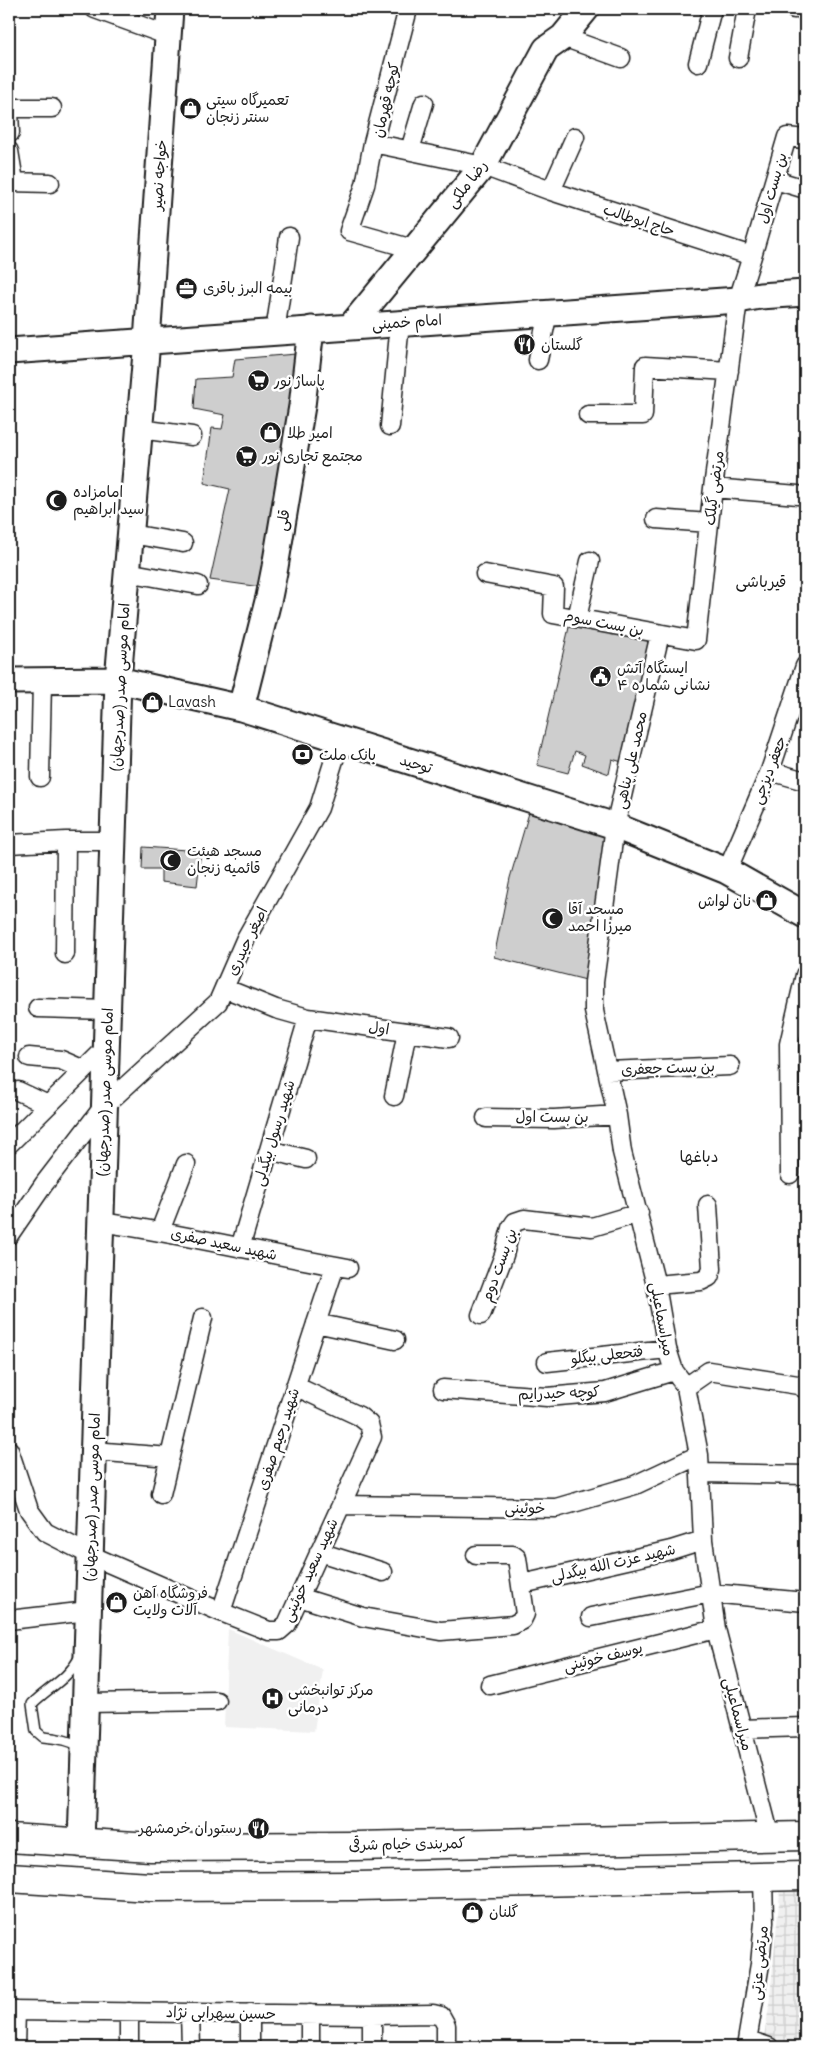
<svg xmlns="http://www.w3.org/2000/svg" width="814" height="2056" font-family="Delius,'Playpen Sans Arabic',sans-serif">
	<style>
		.built { fill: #f0f0f0 }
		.industrial { fill: url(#industrial-grid) }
		.building { fill: #cecece; stroke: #1c1c1c }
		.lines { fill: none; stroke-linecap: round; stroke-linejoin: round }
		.lane-casing { stroke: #1c1c1c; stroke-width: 12 }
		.street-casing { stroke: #1c1c1c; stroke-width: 21 }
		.secondary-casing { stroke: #1c1c1c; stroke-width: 29 }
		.highway-casing { stroke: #1c1c1c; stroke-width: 31 }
		.lane { stroke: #fff; stroke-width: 9 }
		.street { stroke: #fff; stroke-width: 18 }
		.secondary { stroke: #fff; stroke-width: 25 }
		.highway { stroke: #fff; stroke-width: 28 }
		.labels { text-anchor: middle; stroke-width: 5; stroke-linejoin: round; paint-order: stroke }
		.poi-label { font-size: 15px; fill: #1c1c1c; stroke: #fff; text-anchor: start }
		.street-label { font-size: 15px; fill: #1c1c1c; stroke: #fff }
		.neighbourhood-label { font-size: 16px; fill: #1c1c1c; stroke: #fff }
	</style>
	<defs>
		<pattern id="industrial-grid" width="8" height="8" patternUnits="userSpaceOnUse" patternTransform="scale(1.25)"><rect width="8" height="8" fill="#f0f0f0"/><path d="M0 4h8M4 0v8" fill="none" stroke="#cdcdcd"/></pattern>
	</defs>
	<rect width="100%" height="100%" fill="#fff"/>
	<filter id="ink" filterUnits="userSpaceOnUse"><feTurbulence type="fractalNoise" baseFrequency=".02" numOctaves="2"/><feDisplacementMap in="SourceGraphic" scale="10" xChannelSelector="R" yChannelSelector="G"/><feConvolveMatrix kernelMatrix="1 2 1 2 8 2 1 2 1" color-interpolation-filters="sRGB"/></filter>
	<g filter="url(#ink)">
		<path class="built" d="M228,1629l95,41 -9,61 -90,-4z"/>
		<path class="industrial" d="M805,1890v157l-41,-11 5,-29 11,-115z"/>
		<path class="building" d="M296,354l-28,234 -58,-8 20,-91 -26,-6 8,-55 10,1 3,-14 -31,-6 2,-30 36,-2 3,-18z
			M570,623l77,17 4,12 -29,110 -10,-3 -3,15 -27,-10 3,-9 -10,-4 -7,22 -31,-8z
			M533,799l82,27 -21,156 -100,-25 16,-79z
			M143,847l58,4 -4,35 -36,-4v-13h-19z"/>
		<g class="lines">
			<defs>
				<path id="lane" d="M79,1658c-11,21 -31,30 -47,46l4,27 7,6c15,1 26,3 39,10"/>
				<path id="street" d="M95,9l74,27
					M408,9l-35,134 110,23 68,25 201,65 -14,44 -25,188 -17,152 -143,-26 1,-27 -69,-13
					M794,9h1
					M563,37l58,21
					M738,58l9,-49
					M698,63l14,-54
					M9,108h43
					M9,111l1,22
					M373,143l-8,42 -16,46 64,18
					M410,150l14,-47
					M9,151l5,30
					M775,180l30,9
					M9,182l41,1
					M551,191l24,-54
					M752,256l35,-119 18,2
					M275,332l14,-95
					M538,360l10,-48
					M588,415h55l2,-49 84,5
					M390,426l10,-103
					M140,429l52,7
					M713,488l85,7
					M656,519l53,4
					M131,534l52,9
					M127,572l71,13
					M577,618l13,-57
					M660,634l-45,192 -21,156v29l23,104 5,37 34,133 11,64 7,22 12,16 13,68 4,85 13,89 54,208
					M770,771l35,10
					M40,777l2,-96
					M9,844l57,-3h47
					M727,871l43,-100 35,-105
					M65,954l1,-113
					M224,988l52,21 32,9 141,20
					M38,1008l70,2
					M29,1057l32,3 23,10
					M607,1071l123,-5
					M18,1091l30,14
					M394,1096l13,-64
					M486,1118l68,1 63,-4
					M9,1144l97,-96
					M269,1150l37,9
					M790,1174l-1,-130 16,-69
					M101,1222c83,12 164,32 247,46
					M160,1231l26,-67
					M9,1235l35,-51 60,-78 114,-104 27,-62 74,-132 21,-67
					M240,1248l68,-230
					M656,1285l45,-4 8,-4 3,-8 -4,-64
					M481,1315l23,-60 7,-27 4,-6 9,-3 68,8 47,-14
					M316,1323l79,17
					M547,1362l120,-13
					M686,1387l23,-16 89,14 7,4
					M443,1389l104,8 58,-5 69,-21
					M9,1450l20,60 16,22 45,23 131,57 48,19h10l8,-7 85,-187 -3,-13 -10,-8 -64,-30
					M93,1451l77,6
					M700,1473l105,2
					M161,1494l42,-176
					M341,1505l215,3 79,-23 64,-30
					M319,1552l64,20
					M522,1584l149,-34 32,-10
					M299,1597l64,20 78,14 72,-6 9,-5 3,-6 -8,-56 -4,-3h-37
					M221,1612l114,-346
					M591,1617l120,-24 94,9
					M9,1620l79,-9
					M490,1685l226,-56
					M85,1703l132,-2
					M742,1729l63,-2
					M9,2011l363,4 61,-1 8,2 5,9v22
					M129,2012v35
					M190,2013l1,34
					M250,2013v34
					M310,2014v33
					M372,2015v32
					M748,2040l21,7
					M15,2047l1,-36
					M746,2047l14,-83 4,-42 -1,-45"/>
				<path id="secondary" d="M351,326l132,-160 63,-117 17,-12 23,-28
					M9,351l729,-51 22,-4 45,-3
					M9,681l109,-1 123,28 374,118 112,45 78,44
					M241,708l28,-111 6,-30 27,-161 9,-77
					M81,1844l37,-1164 29,-339 23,-332"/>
				<path id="highway" d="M9,1838l142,9 205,-1 449,-10
					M9,1878l141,9 207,-1 448,-10"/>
			</defs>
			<use href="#lane" class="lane-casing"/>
			<use href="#street" class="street-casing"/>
			<use href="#secondary" class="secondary-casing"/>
			<use href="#highway" class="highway-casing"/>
			<use href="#lane" class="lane"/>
			<use href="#street" class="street"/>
			<use href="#secondary" class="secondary"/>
			<use href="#highway" class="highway"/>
		</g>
	</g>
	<defs>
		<symbol id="shop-disc" viewBox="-11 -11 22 22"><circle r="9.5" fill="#1c1c1c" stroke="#fff"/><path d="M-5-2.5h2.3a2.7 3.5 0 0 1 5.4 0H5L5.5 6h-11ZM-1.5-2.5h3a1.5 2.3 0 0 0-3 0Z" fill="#fff"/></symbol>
		<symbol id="office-disc" viewBox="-11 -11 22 22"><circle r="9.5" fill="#1c1c1c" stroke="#fff"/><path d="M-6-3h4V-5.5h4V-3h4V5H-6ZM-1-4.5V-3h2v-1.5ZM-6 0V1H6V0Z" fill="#fff"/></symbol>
		<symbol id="restaurant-disc" viewBox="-11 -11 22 22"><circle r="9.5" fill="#1c1c1c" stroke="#fff"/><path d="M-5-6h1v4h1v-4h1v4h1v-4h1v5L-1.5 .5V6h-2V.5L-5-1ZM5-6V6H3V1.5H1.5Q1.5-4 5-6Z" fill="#fff"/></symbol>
		<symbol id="supermarket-disc" viewBox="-11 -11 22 22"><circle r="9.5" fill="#1c1c1c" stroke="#fff"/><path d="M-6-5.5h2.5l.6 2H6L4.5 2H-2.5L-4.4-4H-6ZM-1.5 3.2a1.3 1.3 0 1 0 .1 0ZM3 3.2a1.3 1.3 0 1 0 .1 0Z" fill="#fff"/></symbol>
		<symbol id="mosque-disc" viewBox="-11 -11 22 22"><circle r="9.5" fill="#1c1c1c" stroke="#fff"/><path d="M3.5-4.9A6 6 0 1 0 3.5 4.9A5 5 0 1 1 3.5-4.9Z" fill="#fff"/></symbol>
		<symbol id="civic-disc" viewBox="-11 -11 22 22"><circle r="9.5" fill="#1c1c1c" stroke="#fff"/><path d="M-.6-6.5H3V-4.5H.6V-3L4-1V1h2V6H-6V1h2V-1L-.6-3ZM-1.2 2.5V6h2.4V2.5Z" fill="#fff"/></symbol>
		<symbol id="bank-disc" viewBox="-11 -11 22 22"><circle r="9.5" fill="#1c1c1c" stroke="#fff"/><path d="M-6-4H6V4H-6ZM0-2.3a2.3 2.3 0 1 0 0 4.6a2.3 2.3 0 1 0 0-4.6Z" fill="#fff"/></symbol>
		<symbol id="hospital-disc" viewBox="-11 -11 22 22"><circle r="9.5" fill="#1c1c1c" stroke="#fff"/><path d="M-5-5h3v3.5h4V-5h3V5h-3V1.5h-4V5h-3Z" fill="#fff"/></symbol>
	</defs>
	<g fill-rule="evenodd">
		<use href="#shop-disc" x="178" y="96" width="25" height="25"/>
		<use href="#office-disc" x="174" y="276" width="25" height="25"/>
		<use href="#restaurant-disc" x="512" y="332" width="25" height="25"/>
		<use href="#supermarket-disc" x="246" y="368" width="25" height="25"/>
		<use href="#shop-disc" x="258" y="420" width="25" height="25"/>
		<use href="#supermarket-disc" x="234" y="444" width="25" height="25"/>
		<use href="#mosque-disc" x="44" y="488" width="25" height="25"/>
		<use href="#civic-disc" x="588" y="664" width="25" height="25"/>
		<use href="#shop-disc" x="140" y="690" width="25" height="25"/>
		<use href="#bank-disc" x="290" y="742" width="25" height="25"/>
		<use href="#mosque-disc" x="158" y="848" width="25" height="25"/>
		<use href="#shop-disc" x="754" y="888" width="25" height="25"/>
		<use href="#mosque-disc" x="540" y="906" width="25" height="25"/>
		<use href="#shop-disc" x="104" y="1590" width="25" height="25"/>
		<use href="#hospital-disc" x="260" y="1686" width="25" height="25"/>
		<use href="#restaurant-disc" x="246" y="1816" width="25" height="25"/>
		<use href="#shop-disc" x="460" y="1900" width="25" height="25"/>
	</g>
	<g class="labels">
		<g class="poi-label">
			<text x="206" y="105">تعمیرگاه سیتی<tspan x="206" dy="17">سنتر زنجان</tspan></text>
			<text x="203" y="293">بیمه البرز باقری</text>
			<text x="541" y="350">گلستان</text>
			<text x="274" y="386">پاساژ نور</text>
			<text x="287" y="438">امیر طلا</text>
			<text x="262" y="461">مجتمع تجارى نور</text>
			<text x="73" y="497">امامزاده<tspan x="73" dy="17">سید ابراهیم</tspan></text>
			<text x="617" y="673">ایستگاه آتش<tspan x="617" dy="17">نشانی شماره ۴</tspan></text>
			<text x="168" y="707">Lavash</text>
			<text x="319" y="760">بانک ملت</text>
			<text x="187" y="856">مسجد هیئت<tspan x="187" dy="17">قائمیه زنجان</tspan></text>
			<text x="751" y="906" text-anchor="end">نان لواش</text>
			<text x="568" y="914">مسجد آقا<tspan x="568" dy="17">میرزا احمد</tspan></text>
			<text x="133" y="1598">فروشگاه آهن<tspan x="133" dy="17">آلات ولایت</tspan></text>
			<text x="288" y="1695">مرکز توانبخشی<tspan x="288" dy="17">درمانی</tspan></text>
			<text x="242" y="1833" text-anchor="end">رستوران خرمشهر</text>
			<text x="489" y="1917">گلنان</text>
		</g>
		<g class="street-label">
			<text transform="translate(386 100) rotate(-77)" y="5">کوچه قهرمان</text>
			<text transform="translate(159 175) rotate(-86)" y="5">خواجه نصیر</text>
			<text transform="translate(467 184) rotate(-52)" y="5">رضا ملکی</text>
			<text transform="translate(772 188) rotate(-74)" y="5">بن بست اول</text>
			<text transform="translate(639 220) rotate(18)" y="5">حاج ابوطالب</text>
			<text transform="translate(407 322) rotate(-4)" y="5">امام خمینی</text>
			<text transform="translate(714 488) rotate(-83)" y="5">مرتضی گیلک</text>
			<text transform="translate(283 520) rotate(-80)" y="5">قلی</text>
			<text transform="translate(604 623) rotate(11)" y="5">بن بست سوم</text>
			<text transform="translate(120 687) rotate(-87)" y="5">(صدرجهان) امام موسی صدر</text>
			<text transform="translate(631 760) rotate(-77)" y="5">محمد علی پناهی</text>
			<text transform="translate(416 764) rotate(17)" y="5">توحید</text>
			<text transform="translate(769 770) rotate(-69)" y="5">جعفر دیزجی</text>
			<text transform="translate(247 941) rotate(-64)" y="5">اصغر حیدری</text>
			<text transform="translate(379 1028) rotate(8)" y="5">اول</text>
			<text transform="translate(668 1068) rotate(-2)" y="5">بن بست جعفری</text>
			<text transform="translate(105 1092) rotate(-88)" y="5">(صدرجهان) امام موسی صدر</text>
			<text x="552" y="1122">بن بست اول</text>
			<text transform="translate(274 1133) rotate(-73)" y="5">شهید رسول بیگدلی</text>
			<text transform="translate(224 1244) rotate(12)" y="5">شهید سعید صفری</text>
			<text transform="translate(499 1265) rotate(-70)" y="5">بن بست دوم</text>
			<text transform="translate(662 1319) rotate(79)" y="5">میراسماعیلی</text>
			<text transform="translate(607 1355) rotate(-6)" y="5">فتحعلی بیگلو</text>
			<text transform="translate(559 1393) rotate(-2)" y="5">کوچه حیدرایم</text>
			<text transform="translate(278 1439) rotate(-72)" y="5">شهید رحیم صفری</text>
			<text transform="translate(92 1497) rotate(-88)" y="5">(صدرجهان) امام موسی صدر</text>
			<text transform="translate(525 1508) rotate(1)" y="5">خوئینی</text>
			<text transform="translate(613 1563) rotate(-13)" y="5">شهید عزت الله بیگدلی</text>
			<text transform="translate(310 1570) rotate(-65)" y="5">شهید سعید خوئینی</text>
			<text transform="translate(603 1657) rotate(-14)" y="5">یوسف خوئینی</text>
			<text transform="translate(738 1714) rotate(75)" y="5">میراسماعیلی</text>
			<text transform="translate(407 1844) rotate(-1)" y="5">کمربندی خیام شرقی</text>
			<text transform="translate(759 1963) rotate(-84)" y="5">مرتضی عزتی</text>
			<text transform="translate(221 2013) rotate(1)" y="5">حسین سهرابی نژاد</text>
		</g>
		<g class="neighbourhood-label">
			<text x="761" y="587">قیرباشی</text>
			<text x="699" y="1162">دباغها</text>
		</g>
	</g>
	<rect width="814" height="2056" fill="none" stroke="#fff" stroke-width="30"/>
	<rect x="15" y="15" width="784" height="2026" fill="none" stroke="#1c1c1c" stroke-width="2" filter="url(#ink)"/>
</svg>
